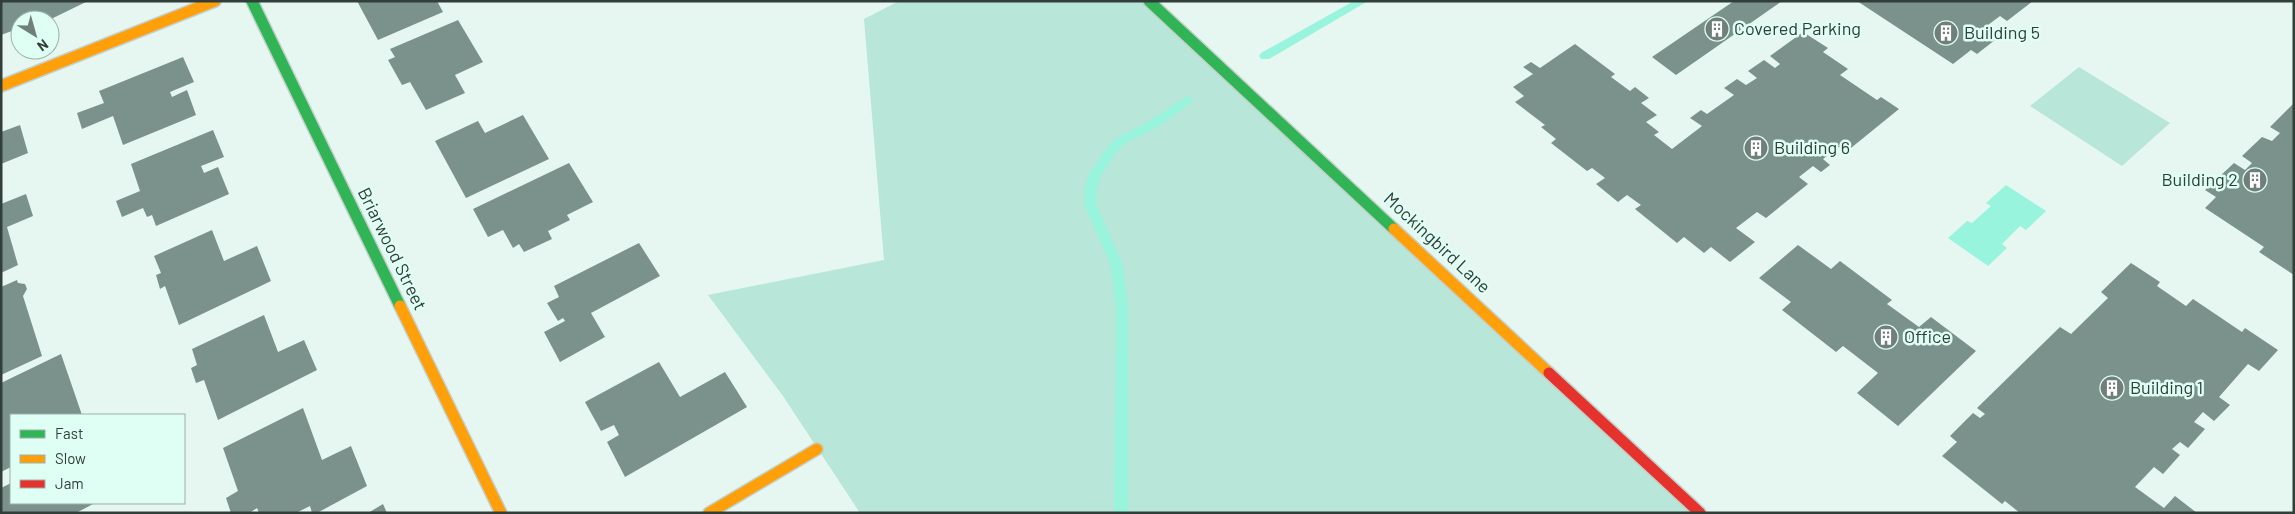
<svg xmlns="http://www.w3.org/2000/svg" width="2295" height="514" font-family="Barlow,sans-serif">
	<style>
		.green { fill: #b8e6d8 }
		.water { fill: #98f4dc }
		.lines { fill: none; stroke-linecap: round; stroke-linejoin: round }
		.stream { fill: #98f4dc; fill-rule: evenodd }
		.building { fill: #7b928c }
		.fast-casing { stroke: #c3d0cc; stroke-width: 14 }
		.slow-casing { stroke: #c3d0cc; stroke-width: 14 }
		.jam-casing { stroke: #c3d0cc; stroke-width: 14 }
		.fast { stroke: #30b455; stroke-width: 11 }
		.slow { stroke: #ff9f0a; stroke-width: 11 }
		.jam { stroke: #e5322d; stroke-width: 11 }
		.labels { text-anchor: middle; stroke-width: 5; stroke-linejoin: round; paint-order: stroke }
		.poi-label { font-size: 18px; fill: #313e3a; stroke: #dffef4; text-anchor: start }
		.street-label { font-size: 18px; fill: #313e3a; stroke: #dffef4 }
	</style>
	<rect width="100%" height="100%" fill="#e6f7f1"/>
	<path class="green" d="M899,1h250l551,512h-840l-77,-117 -75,-101 176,-35 -20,-241z
		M2079,67l91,56 -48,43 -92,-60z"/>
	<path class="water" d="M2006,185l40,26 -20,19 -6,-4 -18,18 5,4 -19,18 -40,-28 19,-17 5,2 19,-17 -5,-3z"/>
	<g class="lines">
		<path class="stream" d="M1354,1h14l-99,58h-8l-2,-3 2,-3z
			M1187,96l4,1 2,3 -2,3 -35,25 -30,15 -10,9 -16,25 -3,12 -1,15 27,61 5,45v203h-14l2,-203 -5,-45 -27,-61 1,-15 3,-13 20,-30 10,-9 30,-15z"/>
	</g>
	<path class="building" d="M1,1h87l-39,19h-29v8l-19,7z
		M357,1h80l6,11 -65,28z
		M1734,1h48l-106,74 -24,-18z
		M1857,1h176l-26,20 -7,-5 -20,15 15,9 -18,14 -6,-4 -18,14z
		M458,20l25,42 -28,13 10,18 -39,17 -16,-28 -8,3 -14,-25 7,-3 -5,-8z
		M1803,32l25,16 -5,4 25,17 -8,6 37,25 4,-3 18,12 -53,43 -7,-5 -16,12 7,6 -9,7 -8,-6 -14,11 9,7 -42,34 -9,-6 -21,16 19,14 -25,20 -19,-15 -7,6 -20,-16 -7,6 -42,-34 6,-4 -14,-10 -9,7 -22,-18 9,-6 -13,-10 -5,3 -36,-28 5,-4 -15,-12 4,-2 -30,-23 9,-6 -11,-9 20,-13 -10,-7 8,-5 9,6 35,-24 40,30 -4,3 19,14 5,-4 14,11 -8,5 16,12 -11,7 13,10 -5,3 18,14 30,-23 -12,-8 11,-8 6,4 27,-19 -10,-7 13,-9 9,6 11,-7 -9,-7 16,-11 11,8 5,-4 -10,-8z
		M183,57l11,25 -24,10 2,5 15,-7 9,25 -73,30 -10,-29 -31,13 -5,-16 27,-10 -5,-12z
		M2294,103v172l-35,-23 5,-5 -59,-39 11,-11 -11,-7 29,-27 11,7 7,-7 -10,-7 20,-19 10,4 8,-8 -10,-6z
		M523,115l26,44 -83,39 -31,-57 43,-20 7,12z
		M20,125l8,28 -27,11v-32z
		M213,130l11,27 -23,9 3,7 14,-6 11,27 -73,32 -4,-11 -5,2 -4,-9 -21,9 -6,-16 24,-10 -9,-27z
		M569,163l24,39 -26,13 3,5 -22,11 4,8 -28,13 -5,-8 -6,4 -10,-18 -15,7 -15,-28z
		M26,194l7,22 -26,11 11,38 -17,8v-69z
		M212,230l12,31 33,-15 14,35 -92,44 -14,-39 -5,3 -4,-14 5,-2 -7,-17z
		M639,243l21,33 -69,37 14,24 -45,25 -16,-30 21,-11 -2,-3 -5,3 -11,-18 12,-6 -5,-11z
		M1798,245l33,24 9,-8 52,39 -5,4 32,23 12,-10 45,34 -78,75 -41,-33 21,-20 -35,-27 -7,6 -54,-42 9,-8 -32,-24z
		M2131,263l29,19 -3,4 29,20 7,-7 49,33 3,-4 33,22 -19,21 -11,-7 -29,33 11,8 -16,16 -11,-9 -9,10 11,7 -17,19 -8,-6 -8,7 8,6 -17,19 -9,-7 -19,20 29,21 11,-12 22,17h-177l-15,-12 -3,3 -60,-48 15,-14 -7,-6 23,-23 7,5 5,-4 -8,-6 83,-81 11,7 37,-36 -7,-6z
		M17,280l1,3 7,1 2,5 -4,7 19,60 -41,19v-88z
		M264,315l14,37 26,-12 13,30 -99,50 -14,-40 -8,3 -5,-15 6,-3 -5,-16z
		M61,354l21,61h-71v52l-10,5v-89z
		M659,362l21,35 45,-25 22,35 -122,70 -18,-35 12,-7 -5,-10 -13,6 -16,-29z
		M303,408l19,52 29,-14 16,40 -50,27h-5l-2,-7 -14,7h-37l-2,-5 -8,5h-18l-5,-15 12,-7 -15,-43z
		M11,483v20h84l-19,10h-75v-25z
		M383,504l4,9h-19z"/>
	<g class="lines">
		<defs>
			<path id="fast" d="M252,1l148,305
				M1149,1l245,228"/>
			<path id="slow" d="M1,86l214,-85
				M1394,229l155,144
				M400,306l101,207
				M709,513l108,-64"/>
			<path id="jam" d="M1549,373l151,140"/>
		</defs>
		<use href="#fast" class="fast-casing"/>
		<use href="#slow" class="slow-casing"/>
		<use href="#jam" class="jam-casing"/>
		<use href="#fast" class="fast"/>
		<use href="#slow" class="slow"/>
		<use href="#jam" class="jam"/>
	</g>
	<defs>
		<symbol id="building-disc" viewBox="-11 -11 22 22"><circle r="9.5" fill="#707f7a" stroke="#dffef4"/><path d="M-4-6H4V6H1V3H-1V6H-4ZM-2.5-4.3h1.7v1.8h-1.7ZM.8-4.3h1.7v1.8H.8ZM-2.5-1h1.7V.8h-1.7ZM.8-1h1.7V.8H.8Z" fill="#fff"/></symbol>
	</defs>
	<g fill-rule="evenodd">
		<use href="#building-disc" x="1703" y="15" width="28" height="28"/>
		<use href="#building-disc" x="1932" y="19" width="28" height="28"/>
		<use href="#building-disc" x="1742" y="134" width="28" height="28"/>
		<use href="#building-disc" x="2241" y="166" width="28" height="28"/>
		<use href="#building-disc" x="1872" y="323" width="28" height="28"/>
		<use href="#building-disc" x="2098" y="374" width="28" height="28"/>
	</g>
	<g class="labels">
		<g class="poi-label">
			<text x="1734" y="35">Covered Parking</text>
			<text x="1964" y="39">Building 5</text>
			<text x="1774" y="154">Building 6</text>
			<text x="2238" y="186" text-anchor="end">Building 2</text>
			<text x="1904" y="343">Office</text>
			<text x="2130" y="394">Building 1</text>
		</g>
		<g class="street-label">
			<text transform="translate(1437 243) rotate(43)" y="6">Mockingbird Lane</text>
			<text transform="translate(392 249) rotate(64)" y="6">Briarwood Street</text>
		</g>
	</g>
	<rect width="2295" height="514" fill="none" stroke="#313e3a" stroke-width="5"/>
	<rect x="10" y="414" width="175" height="90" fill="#dffef4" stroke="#99b1aa"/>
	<rect x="20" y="430" width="25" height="8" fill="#30b455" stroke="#99b1aa"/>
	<text x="55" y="439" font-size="15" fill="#313e3a">Fast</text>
	<rect x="20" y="455" width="25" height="8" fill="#ff9f0a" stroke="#99b1aa"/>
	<text x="55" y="464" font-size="15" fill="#313e3a">Slow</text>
	<rect x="20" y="480" width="25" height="8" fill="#e5322d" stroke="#99b1aa"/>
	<text x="55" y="489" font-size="15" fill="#313e3a">Jam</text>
	<g transform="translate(35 35) rotate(143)"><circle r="24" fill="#dffef4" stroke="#99b1aa"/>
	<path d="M0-4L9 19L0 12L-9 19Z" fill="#707f7a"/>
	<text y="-8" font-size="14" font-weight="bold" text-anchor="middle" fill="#313e3a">N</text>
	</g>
</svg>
